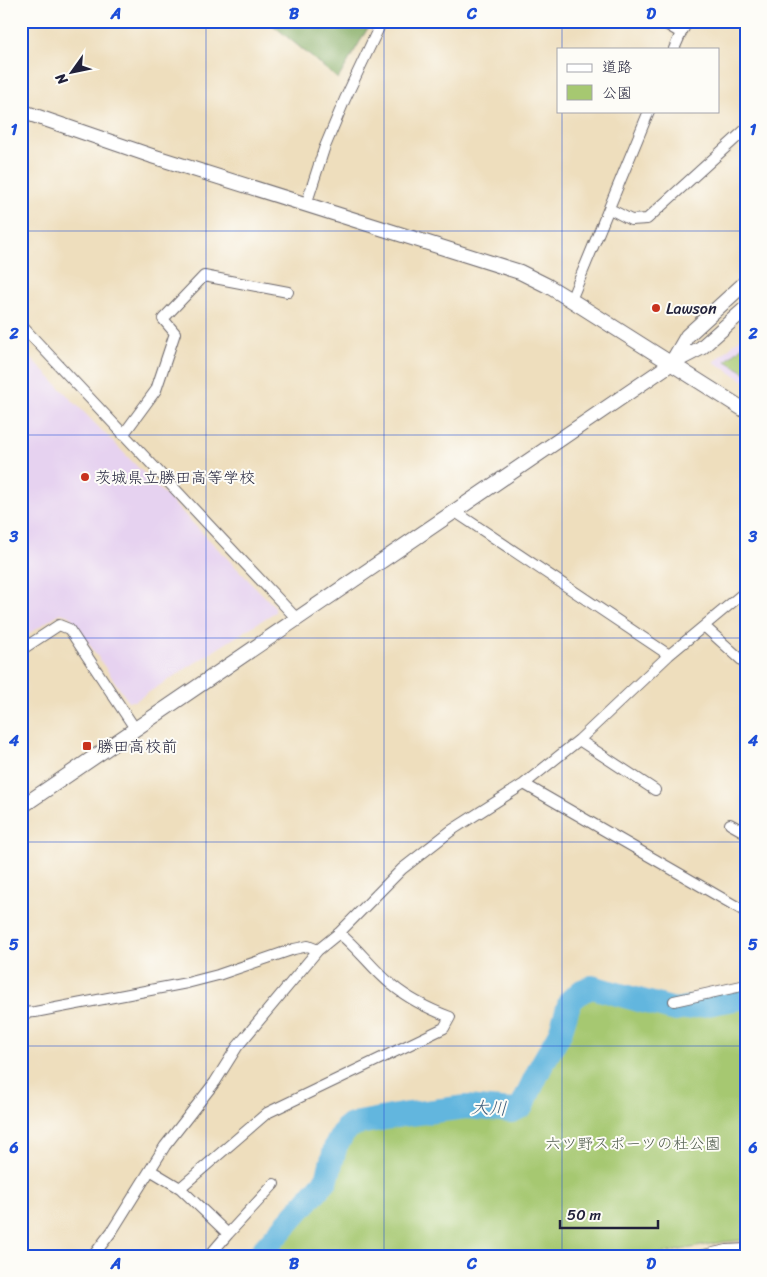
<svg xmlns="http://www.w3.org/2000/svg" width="767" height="1277" font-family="Sriracha,'Klee One',sans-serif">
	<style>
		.built { fill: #e6d2f0 }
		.green { fill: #a6c871; stroke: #647556 }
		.forest { fill: #84ac63; stroke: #53674f }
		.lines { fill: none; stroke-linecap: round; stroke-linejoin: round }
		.river { stroke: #62b6de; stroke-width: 24 }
		.minor-casing { stroke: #696468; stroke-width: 12 }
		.tertiary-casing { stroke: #696468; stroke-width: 16 }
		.minor { stroke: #fff; stroke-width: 10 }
		.tertiary { stroke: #fff; stroke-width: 14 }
		.grid { fill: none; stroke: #1d4ed8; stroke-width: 1; stroke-opacity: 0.55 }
		.poi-dot { fill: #c8321e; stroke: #fdfcf7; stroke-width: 2 }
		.labels { text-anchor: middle; stroke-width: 4; stroke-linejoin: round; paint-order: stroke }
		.poi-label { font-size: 16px; fill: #22223b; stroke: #fdfcf7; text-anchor: start }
		.park-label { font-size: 16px; fill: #505c4e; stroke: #fdfcf7 }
		.water-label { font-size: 18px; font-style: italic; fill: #3c5d7c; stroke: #fdfcf7 }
		.neatline { fill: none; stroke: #1d4ed8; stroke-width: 2 }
		.grid-label { font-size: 16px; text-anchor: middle; font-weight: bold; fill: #1d4ed8 }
	</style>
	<rect width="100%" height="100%" fill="#fdfcf7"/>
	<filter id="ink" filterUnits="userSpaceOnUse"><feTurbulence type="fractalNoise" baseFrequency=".02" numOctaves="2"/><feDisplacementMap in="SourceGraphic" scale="10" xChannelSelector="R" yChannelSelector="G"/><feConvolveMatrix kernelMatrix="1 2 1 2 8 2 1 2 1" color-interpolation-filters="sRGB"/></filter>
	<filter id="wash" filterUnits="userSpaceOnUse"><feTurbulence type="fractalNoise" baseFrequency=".0096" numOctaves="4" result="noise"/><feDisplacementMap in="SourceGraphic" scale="20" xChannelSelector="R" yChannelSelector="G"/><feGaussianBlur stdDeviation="1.12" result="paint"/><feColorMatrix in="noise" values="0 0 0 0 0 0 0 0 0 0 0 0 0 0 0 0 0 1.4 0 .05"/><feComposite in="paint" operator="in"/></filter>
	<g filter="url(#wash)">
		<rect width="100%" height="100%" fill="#eedebd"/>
		<path class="built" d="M746,333v49l-32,-20z
			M21,348l254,259v5l-140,89h-7l-58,-85 -10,-3 -39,26z"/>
		<path class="green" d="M746,343v30l-20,-12z
			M592,990l83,22 71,-12v240l-23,2 -74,14h-384l66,-72 14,-45 9,-10 13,-4 43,-8 45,-6 52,4 14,-3 7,-8 15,-32 18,-32 13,-38 9,-9z"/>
		<path class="forest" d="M268,21h104l-34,58z"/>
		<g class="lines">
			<path class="river" d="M258,1256l69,-77 9,-34 11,-18 12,-4 43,-8 64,-8 46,4 10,-5 19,-40 19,-33 10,-32 12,-10 10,-4 83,23 71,-13"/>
		</g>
	</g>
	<g filter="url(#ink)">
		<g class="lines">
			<defs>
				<path id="minor" d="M661,21l20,12
					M744,21l2,2
					M674,49l7,-16 7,-12
					M306,205l18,-56 21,-50 37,-78
					M610,209l21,11 16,-1 99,-90
					M571,300l78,-189
					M21,325l276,294
					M123,435l33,-45 19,-57 -12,-14 41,-43 84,16
					M454,511l215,144
					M704,626l42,38
					M21,650l38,-25 10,4 67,101
					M579,740l76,50
					M524,784l222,128
					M730,824l16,9
					M674,1001l72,-16
					M21,1013l14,-1 152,-29 31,-8 76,-26 14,-3 10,4
					M150,1170l30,18 48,46 -19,22
					M180,1188l87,-75 177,-85 6,-11c-21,-8 -40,-17 -58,-32 -19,-15 -33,-36 -53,-52
					M228,1234l46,-50
					M93,1256l19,-25 53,-85 50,-64 22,-35 81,-97 21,-17 63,-64 50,-39 72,-46 55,-44 90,-85 77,-64
					M699,1256l28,-6 19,-1"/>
				<path id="tertiary" d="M21,111l131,45 368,116 28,14 23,14 175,111
					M672,362l15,-26 59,-54
					M21,807l651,-444 29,-15 45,-40"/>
			</defs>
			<use href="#minor" class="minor-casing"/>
			<use href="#tertiary" class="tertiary-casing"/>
			<use href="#minor" class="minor"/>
			<use href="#tertiary" class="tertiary"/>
		</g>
	</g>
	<path class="grid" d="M206,21v1235M384,21v1235M562,21v28M562,111v1145M21,231h725M21,435h725M21,638h725M21,842h725M21,1046h725"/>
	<g class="poi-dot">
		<circle cx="656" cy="308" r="5"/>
		<circle cx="85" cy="477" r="5"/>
		<rect x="82" y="741" width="10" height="10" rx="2.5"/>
	</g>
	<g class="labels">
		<g class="poi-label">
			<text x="666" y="314">Lawson</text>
			<text x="95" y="483">茨城県立勝田高等学校</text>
			<text x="97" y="752">勝田高校前</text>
		</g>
		<g class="park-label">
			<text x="633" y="1149">六ツ野スポーツの杜公園</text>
		</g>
		<g class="water-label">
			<text transform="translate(489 1108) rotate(2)" y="6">大川</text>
		</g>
	</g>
	<rect width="767" height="1277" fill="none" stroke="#fdfcf7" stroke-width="55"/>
	<rect x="557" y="48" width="162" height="65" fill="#fdfcf7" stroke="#a5a5ac"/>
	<rect x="567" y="64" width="25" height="8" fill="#ffffff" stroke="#a5a5ac"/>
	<text x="602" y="72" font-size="15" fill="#22223b">道路</text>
	<rect x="567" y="85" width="25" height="15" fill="#a6c871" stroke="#a5a5ac"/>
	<text x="602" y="98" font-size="15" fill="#22223b">公園</text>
	<g transform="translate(72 72) rotate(237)" stroke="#fdfcf7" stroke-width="4" paint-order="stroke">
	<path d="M0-4L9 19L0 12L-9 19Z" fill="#22223b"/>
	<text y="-8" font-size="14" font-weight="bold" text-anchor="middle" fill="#22223b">N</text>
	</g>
	<path d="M560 1220v8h98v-8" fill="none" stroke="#22223b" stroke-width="2.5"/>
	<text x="567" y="1220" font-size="15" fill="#22223b" stroke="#fdfcf7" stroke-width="4" paint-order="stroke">50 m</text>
	<rect x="28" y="28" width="712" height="1222" class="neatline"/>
	<g class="grid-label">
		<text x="116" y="19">A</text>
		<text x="294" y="19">B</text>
		<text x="472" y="19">C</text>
		<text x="651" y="19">D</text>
		<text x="14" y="135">1</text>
		<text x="753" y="135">1</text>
		<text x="14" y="339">2</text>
		<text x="753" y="339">2</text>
		<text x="14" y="542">3</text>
		<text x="753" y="542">3</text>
		<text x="14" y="746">4</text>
		<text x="753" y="746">4</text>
		<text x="14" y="950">5</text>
		<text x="753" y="950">5</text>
		<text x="14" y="1153">6</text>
		<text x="753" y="1153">6</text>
		<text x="116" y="1269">A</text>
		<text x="294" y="1269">B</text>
		<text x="472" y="1269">C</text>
		<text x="651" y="1269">D</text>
	</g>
</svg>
